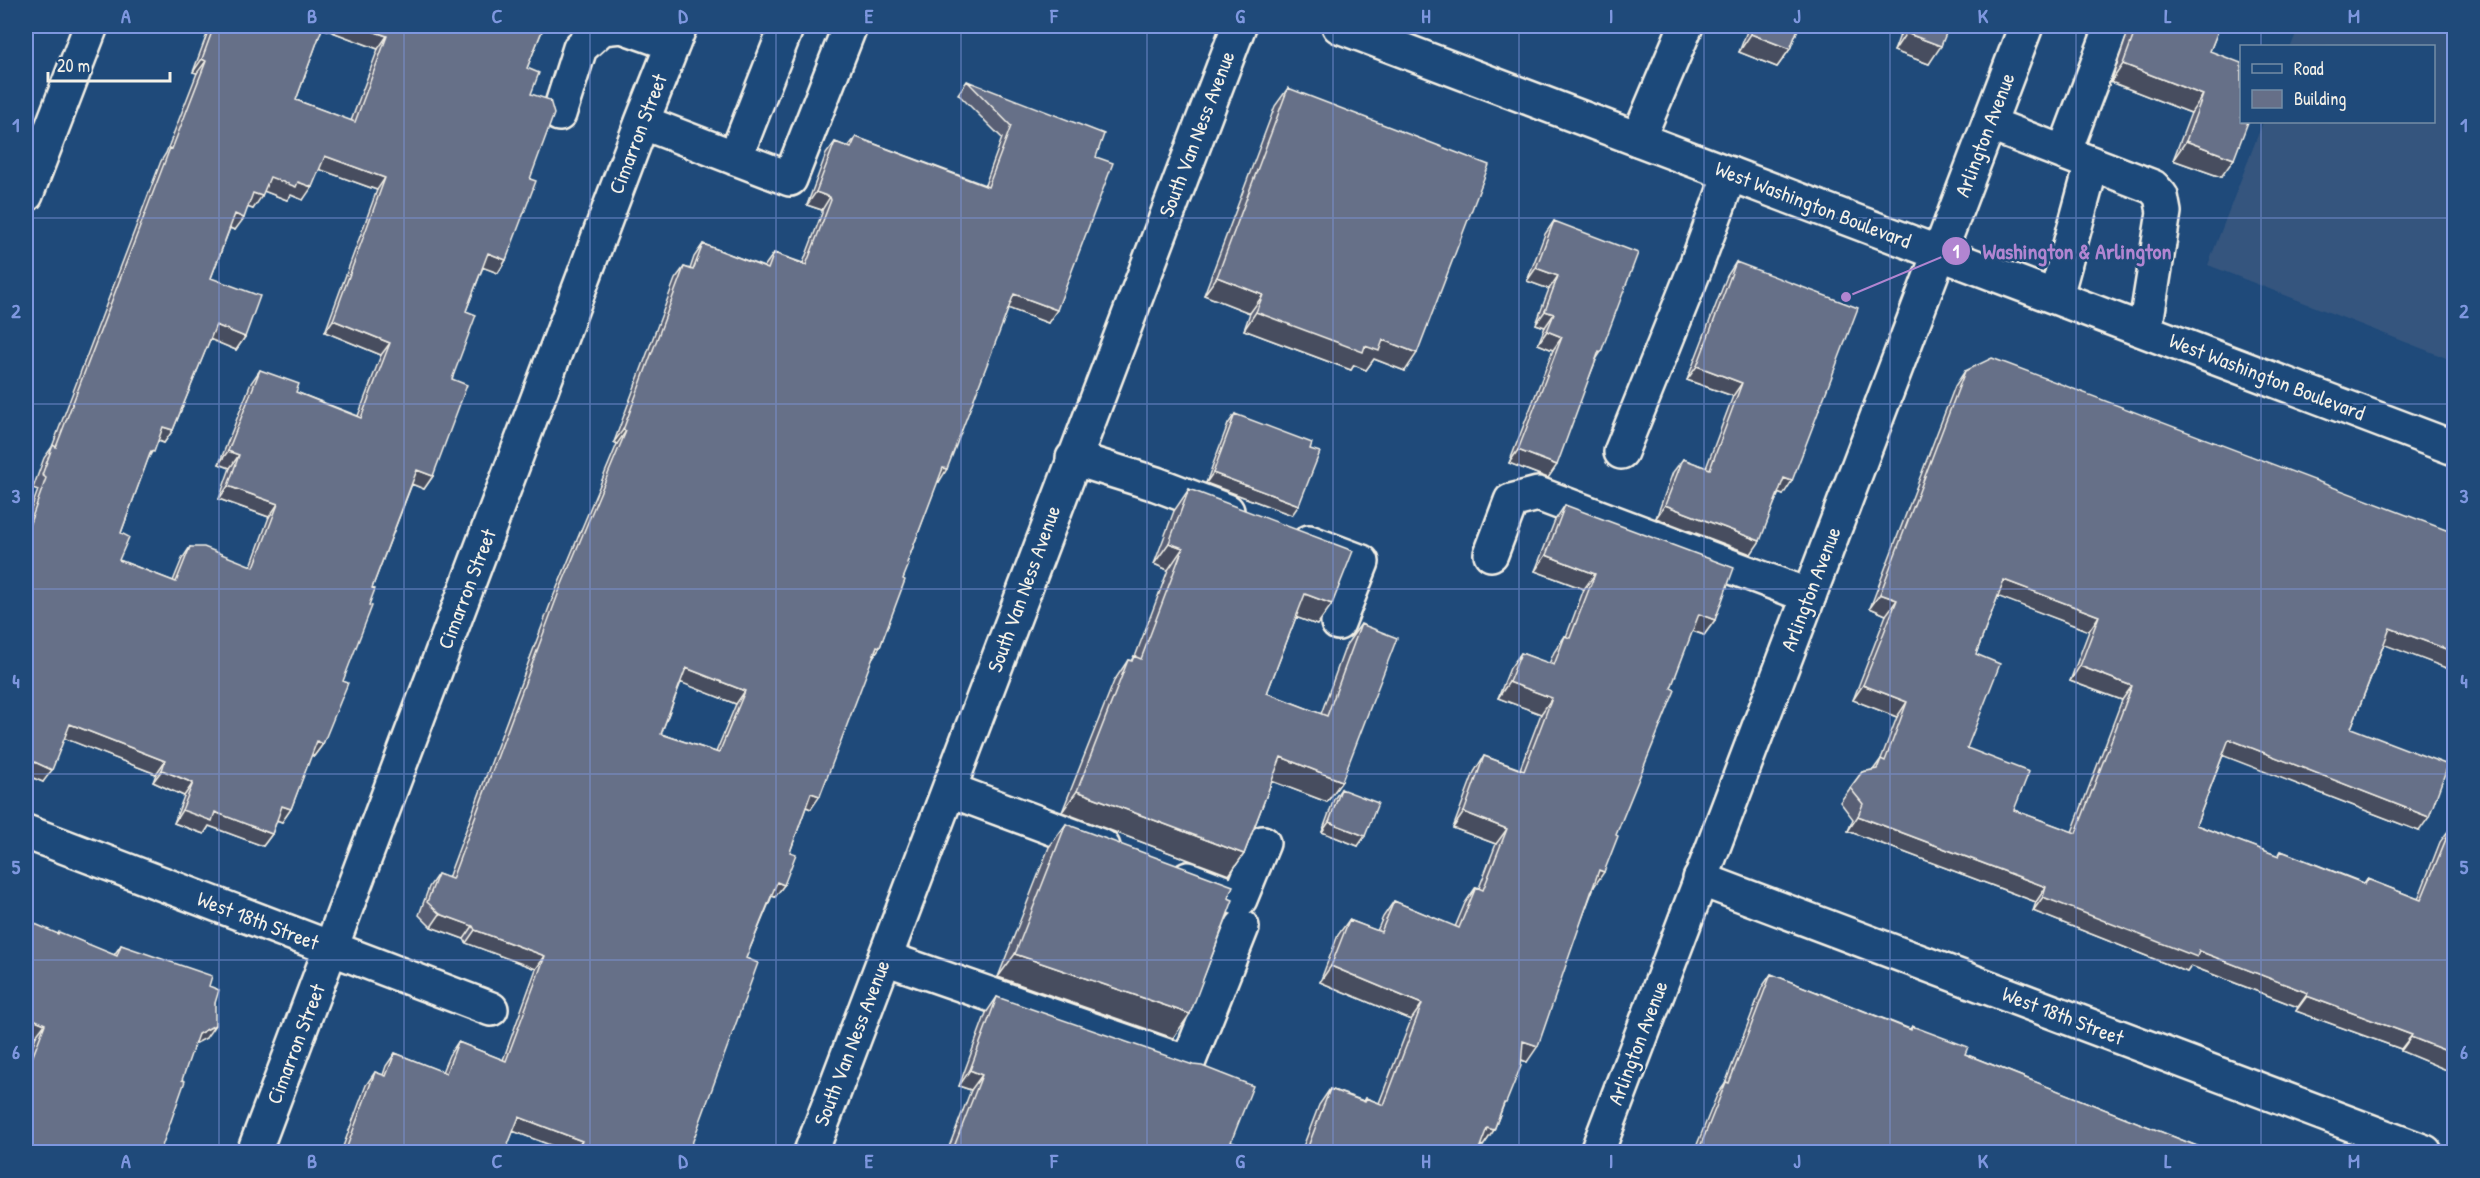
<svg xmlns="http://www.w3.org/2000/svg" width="2480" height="1178" font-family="'Patrick Hand',sans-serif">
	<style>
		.built { fill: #34557e }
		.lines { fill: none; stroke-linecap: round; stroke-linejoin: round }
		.minor-casing { stroke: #f4f1e8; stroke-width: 38 }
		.major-casing { stroke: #f4f1e8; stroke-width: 38 }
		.minor { stroke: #1f4a7a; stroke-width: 33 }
		.major { stroke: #1f4a7a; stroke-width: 33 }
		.wall { fill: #585f75; stroke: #f4f1e8; stroke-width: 1.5; fill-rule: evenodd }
		.shaded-wall { fill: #474e5f; stroke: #f4f1e8; stroke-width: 1.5 }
		.building { fill: #666f88; stroke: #f4f1e8; stroke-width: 1.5; fill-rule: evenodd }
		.grid { fill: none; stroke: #7e97df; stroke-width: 1.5; stroke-opacity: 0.55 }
		.labels { text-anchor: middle; stroke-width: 5; stroke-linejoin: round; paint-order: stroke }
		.street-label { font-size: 21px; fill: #f4f1e8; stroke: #1f4a7a }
		.leader { fill: none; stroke: #b185d1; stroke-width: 2 }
		.callout-dot { fill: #b185d1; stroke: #1f4a7a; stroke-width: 2 }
		.mark-label { font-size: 18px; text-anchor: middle; font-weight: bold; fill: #fff }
		.callout-label { font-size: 22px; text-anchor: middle; font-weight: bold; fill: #b185d1; stroke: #1f4a7a; stroke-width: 5; stroke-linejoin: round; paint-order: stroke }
		.neatline { fill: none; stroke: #7e97df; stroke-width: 2 }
		.grid-label { font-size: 20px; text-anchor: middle; font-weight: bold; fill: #7e97df }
	</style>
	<rect width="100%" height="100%" fill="#1f4a7a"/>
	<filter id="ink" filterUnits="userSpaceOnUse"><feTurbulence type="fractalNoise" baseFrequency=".0167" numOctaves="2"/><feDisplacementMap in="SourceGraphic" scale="12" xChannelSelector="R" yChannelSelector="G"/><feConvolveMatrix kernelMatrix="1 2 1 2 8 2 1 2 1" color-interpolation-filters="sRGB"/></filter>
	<g filter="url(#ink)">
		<path class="built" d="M2299,26h155v335l-246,-96 55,-143h171v-76h-143z"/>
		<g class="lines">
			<defs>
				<path id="minor" d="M622,26l51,18
					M559,114l21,-66 22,-20 19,-2
					M642,122l148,57 60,-153
					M1989,124l164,63 8,9 3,16 -19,118
					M1638,139l48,-113
					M2064,153l48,-127
					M735,158l52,-132
					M26,195l65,-169
					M2056,296l36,-132
					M1621,452l73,-181 36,-97
					M1073,458l83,26 71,27
					M1309,542l53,20 -24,61
					M1491,554l20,-53 27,-7 271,102
					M950,790l153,57
					M26,832l465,177
					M1188,879l52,20 23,-56
					M1700,879l725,273
					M885,958l303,105 54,-136
					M254,1152l388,-1030 38,-96
					M811,1152c143,-375 284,-751 428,-1126"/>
				<path id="major" d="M1339,26l1115,422
					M1597,1152l429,-1126"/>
			</defs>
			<use href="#minor" class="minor-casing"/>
			<use href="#major" class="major-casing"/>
			<use href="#minor" class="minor"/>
			<use href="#major" class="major"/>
		</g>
		<path class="wall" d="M210,26h334l-17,42 4,26 -1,85 -24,81 -8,13 -15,-6 -17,44 -33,165 -9,13 -12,-5 -40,104 -49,156 -9,12 -3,-1 -20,54 -9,13 -5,-2 -5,14 -9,12 -54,-20 -5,8 -30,-11 10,-27 -31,-14 3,-8 -92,-36 -21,44 -17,-7v-252l12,-33 -5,-2 11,-30 8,-11 109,-286 5,-8 31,-80 -4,-1zM322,28l56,21 -27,72 -55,-21zM319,169l58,21 -52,142 56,23 -23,61 -62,-24 -36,-22 -9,13 -32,81 11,4 -11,31 50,18 -18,49 -61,-19 -8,12 -9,22 -54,-21 2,-27 26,-72 11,-20 6,2 9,-13 37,-91 26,11 9,-13 -34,-59 19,-50 5,2 13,-23 5,2 11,-18 23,9 4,-5 12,5z
			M1749,26h50l-9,23 -13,18 -38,-15z
			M1877,26h72l-20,38 -35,-13 6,-16z
			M2130,26h90l-10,25 11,126 -48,-17 18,-47 -80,-31z
			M967,81l129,76 -48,166 -40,-15 -69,174h-2l-30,81 -4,16 -23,68 -8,11 -61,151 -5,-2 -16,45 -6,33 -9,12 -3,-1 -26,62 -57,194h-120l-56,-21 -8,21h-164l25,-67 9,-13 8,3 3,-9 9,-13 47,19 7,-17 9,-13 45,18 33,-91 -70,-26 -2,-4 -33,-12 -12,-12 10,-28 9,-13 10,4 103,-276 66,-158 -3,-2 61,-163 9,-12 6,2 4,-12 9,-13 61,23 10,-14 29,10 19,-50v-3l-15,-5 19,-51 9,-12 13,5 8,-10 129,48 17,-47 -44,-44zM681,682l55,22 -20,48 -55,-18z
			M1288,88l117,283 -31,-12 -8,11 -12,-5 -3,5 -107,-40 6,-17 -46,-18 71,-189z
			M1554,221l47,131 -4,6 -49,120 -39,-15 44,-113 -15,-6 7,-17 -9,-3 13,-35 -22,-8 18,-47z
			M1736,262l47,233 -4,-2 -28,61 -95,-36 17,-46 10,-13 23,9 27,-72 -46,-16 40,-104z
			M1965,371l489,162v138l-70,-27 -33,84 68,103 -196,-76 -27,70 82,31 3,-5 83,32 3,-4 51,20 22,-57 11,-15 3,246 -53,-22v-2l-105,-38 2,-4 -107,-41 -4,6 -154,-61 3,-9 -188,-71 5,-12 -13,-17 22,-30 11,-2 8,-11 16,-42 -44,-17 33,-85 -16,-7 85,-222zM1998,596l91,35 -19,50 52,19 -50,132 -58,-22 -47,-62 9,-94z
			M1235,414l57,101 -86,-32 22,-59z
			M1189,489l128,136 -21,-8 -29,76 54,21 25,-69 15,-21 -19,157 -15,21 -55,-21 -28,73 -15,21 -167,-63 52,-131 14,-21 3,1 3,-5 1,1 33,-87 -14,-6 20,-53z
			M1565,505l150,115 -11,15 -12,-4 -165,431 -6,-2 -27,70 -11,16 -3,-1 -2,7h-177l18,-47 11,-16 34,12 2,-3 13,5 32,-83 -91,-38 18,-47 11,-15 28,11 6,-14 11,-16 61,26 10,-24 11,-16 3,1 17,-44 -43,-16 21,-56 10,-16 36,13 21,-55 -43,-16 12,-30 11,-15 28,11 5,-12 11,-16 1,1 18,-48 -49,-18 20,-51z
			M1341,789l17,57 -36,-14 12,-33z
			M1066,824l107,214 -175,-61 51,-130z
			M58,934l56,21 7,-10 88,41 6,17 -9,35 -12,6 -168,108v-89l10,-27z
			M1771,974l139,55 2,-3 53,28 247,98h-518l23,-57 8,-11 37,-97z
			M997,997l234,145 27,10h-311l24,-62 -12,-4 27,-73z"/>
		<path class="shaded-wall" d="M319,26h39l29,10 -9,13 -59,-22z
			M1877,26h29l-6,9z
			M1906,33l35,13 -12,18 -35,-13z
			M1751,34l39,15 -13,18 -38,-15z
			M202,59l4,2 -9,12 -4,-1z
			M2123,64l80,31 -12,18 -80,-31z
			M2186,141l48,18 -13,18 -48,-17z
			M325,156l60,22 -8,12 -61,-22z
			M270,177l28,5 14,5 -9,13 -12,-5 -4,5 -26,-10z
			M816,192l14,5 -8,13 -15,-5z
			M253,193l9,3 -9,13 -9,-3z
			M235,214l9,4 -9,12 -8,-3z
			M488,253l18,7 -8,13 -19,-7z
			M1536,268l22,8 -9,13 -22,-8z
			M1217,277l46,18 -13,18 -46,-18z
			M1014,294l43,16 -9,13 -43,-16z
			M1545,311l9,3 -9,13 -9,-3z
			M1256,312l109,34 18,-6 34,13 -12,18 -31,-12 -8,11 -12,-5 -3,5 -107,-40z
			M333,320l57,23 -9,12 -56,-23z
			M216,325l29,12 -9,13 -29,-12z
			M1547,331l15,6 -9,13 -15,-6z
			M1697,366l45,17 -9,13 -46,-16z
			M163,427l10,3 -9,13 -9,-4z
			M623,430l3,1 -9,13 -3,-2z
			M1518,450l39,15 -9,13 -39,-15z
			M228,451l11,4 -9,13 -11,-4z
			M943,468l4,1 -8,13 -5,-2z
			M417,470l16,6 -9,13 -15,-6z
			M1213,473l86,32 -7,10 -86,-32z
			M1784,478l8,3 -9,14 -8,-3z
			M228,486l50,18 -9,13 -50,-18z
			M1665,505l95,36 -9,13 -95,-36z
			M1169,543l14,5 -15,22 -14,-6z
			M1546,555l49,19 -11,15 -49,-18z
			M2004,580l95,36 -10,15 -95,-36z
			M1305,594l27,10 -15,21 -27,-10z
			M1880,594l17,6 -11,15 -16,-7z
			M1699,614l16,6 -11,15 -16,-6z
			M2390,628l64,24v19l-74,-28z
			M877,646l3,1 -9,13z
			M2080,666l52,20 -10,14 -52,-19z
			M686,668l59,23 -9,13 -59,-23z
			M1509,682l43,16 -11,16 -43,-16z
			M1863,685l44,17 -10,15 -44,-17z
			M70,724l95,37 -9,13 -95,-37z
			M2229,739l200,78 -10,14 -200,-77z
			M317,741l6,3 -9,12 -6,-2z
			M1281,757l61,24 -15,21 -61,-23z
			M26,758l26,12 -9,12 -17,-7z
			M162,770l31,13 -9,13 -31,-14z
			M1077,791l167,63 -15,21 -167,-63z
			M811,793l9,3 -9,13 -9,-4z
			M282,806l9,3 -9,13 -8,-3z
			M182,810l33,2 57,22 -9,12 -54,-20 -5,8 -30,-11z
			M1464,812l43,17 -11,15 -43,-16z
			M1858,816l188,71 -10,15 -188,-71z
			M1329,822l36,14 -7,10 -36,-14z
			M1599,870l5,2 -11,16 -5,-2z
			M777,882l7,3 -9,12 -7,-2z
			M2043,897l156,54 109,42 -10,14 -107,-41 -4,6 -154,-61z
			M440,914l33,12 -9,13 -33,-12z
			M475,930l70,26 -9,13 -70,-26z
			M1015,954l175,60 -17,24 -175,-61z
			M1331,966l91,38 -11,16 -91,-38z
			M2307,996l105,39 -11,14 -105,-38z
			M26,1016l19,8 -9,12 -10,-4z
			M215,1025l-9,13 -17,9 9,-13z
			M2411,1037l43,17v19l-53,-22z
			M1523,1041l15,5 -11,16 -15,-6z
			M970,1070l12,5 -11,15 -12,-4z
			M519,1117l63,24 -8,11h-5l-59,-22z
			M1487,1128l7,2 -11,16 -7,-3z"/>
		<path class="building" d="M214,26h109l-27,74 59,22 32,-86 -29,-10h186l-17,42 12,5 -8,21 19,6 4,14 -24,65 6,2 -30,79 -18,-7 -22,58 10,4 -24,64 15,6 -34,91 -16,-6 -45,118 3,1 -6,16 3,1 -29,75 5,2 -25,61 -6,-3 -26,68 -9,-3 -10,28 -57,-22 -3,9 -30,-11 11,-27 -31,-13 3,-9 -95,-37 -18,46 -26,-12v-224l20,-56 -4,-3 11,-30 3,2 114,-299 2,1 34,-88 -4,-2zM325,156l60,22 -52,142 57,23 -29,75 -65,-26 3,-8 -39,-14 -32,81 11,4 -11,31 50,18 -24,63 -50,-20h-14l-14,35 -57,-22 10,-23 -8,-4 30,-82 3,1 9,-25 10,3 43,-105 29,12 15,-41 -49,-18 24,-64 9,4 9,-25 9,3 8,-19 26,10 2,-5 14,5z
			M1754,26h45l-9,23 -39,-15z
			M1909,26h40l-8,20 -35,-13z
			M2137,26h83l-10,25 31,12v59h7l-14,37 -48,-18 17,-46 -80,-31z
			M967,81l137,53 -8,23 17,6 -56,147 -43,-16 -67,175 -4,-1 -36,95 2,1 -6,15 2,1 -25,67 -3,-1 -57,150 -9,-3 -21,59 6,2 -12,31 -7,-3 -31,76 12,5 -69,189h-112l5,-11 -63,-24 -14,35h-160l30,-80 11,4 9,-23 51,20 12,-31 48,19 39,-105 -70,-26 -2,-4 -33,-12 -13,-12 11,-28 14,5 108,-290 66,-158 -3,-1 61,-163 9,3 10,-26 65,25 6,-16 32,12 25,-65 -1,-3 -14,-5 19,-50 16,6 5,-11 132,50 23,-61zM686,668l59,23 -26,62 -58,-19z
			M1288,88l201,77 -72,188 -34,-13 -4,11 -14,-5 -2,6 -107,-40 7,-17 -46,-18z
			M1554,221l84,32 -37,99 -2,-1 -42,114 -39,-15 44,-113 -15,-6 7,-17 -9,-3 13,-35 -22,-8z
			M1736,262l122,46 -66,173 -8,-3 -24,63 -95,-36 18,-46 27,10 32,-86 -45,-17z
			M1992,358l462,175v119l-64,-24 -39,100 97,37 -19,52 -200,-78 -33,86 83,31 2,-5 84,33 2,-5 54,21 30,-73 3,2v225l-43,-17 1,-2 -105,-39 1,-3 -109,-42 -2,6 -154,-60 3,-10 -188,-71 5,-12 -13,-16 12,-16 15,-3 4,-10 4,2 22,-59 -44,-17 34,-85 -17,-6 85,-223zM2004,580l95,36 -19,50 52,20 -56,147 -62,-23 15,-38 -62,-24 33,-84 -24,-10z
			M1235,414l77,29 -2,6 10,3 -21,53 -86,-32z
			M1189,489l164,62 -21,53 -27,-10 -38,99 60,23 34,-92 36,14 -55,143 -61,-24 -37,97 -167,-63 51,-131 4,1 2,-5 7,3 42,-111 -14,-5z
			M1565,505l169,63 -19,52 -16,-6 -28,74 4,2 -59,145 2,1 -14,36 -5,-2 -61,176 -15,-5 -2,25 -15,37h-2l-10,27 -7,-2 -9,24h-172l24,-63 35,13 1,-4 18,7 38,-101 -91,-38 18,-46 32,12 13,-31 65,27 17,-41 7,3 24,-61 -43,-17 20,-56 40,15 28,-73 -43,-16 12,-29 33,12 11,-29 5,2 25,-64 -49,-19z
			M1341,789l37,14 -13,33 -36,-14z
			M1066,824l167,62 -5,12 5,2 -43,114 -175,-60z
			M26,920l32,14 1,-2 58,24 4,-11 91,31 -3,10 10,4 -4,13v22l-17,9 -16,46 3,1 -25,71h-134v-78l19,-50 -19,-8z
			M1771,974l140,56 1,-4 56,21 -3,7 247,98h-514l28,-70 3,1z
			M997,997l196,68 9,1 51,20 -22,56 27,10h-306l30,-77 -12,-5z"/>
	</g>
	<path class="grid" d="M219,26v1126M404,26v1126M590,26v1126M776,26v1126M961,26v1126M1147,26v1126M1333,26v1126M1519,26v1126M1704,26v1126M1890,26v1126M2076,26v1126M2261,26v20M2261,122v1030M26,218h2428M26,404h2428M26,589h2428M26,774h2428M26,960h2428"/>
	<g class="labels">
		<g class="street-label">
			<text transform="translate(638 134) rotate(-69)" y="7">Cimarron Street</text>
			<text transform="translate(1197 134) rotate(-69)" y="7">South Van Ness Avenue</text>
			<text transform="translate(1985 135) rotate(-69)" y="7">Arlington Avenue</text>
			<text transform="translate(1813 205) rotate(21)" y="7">West Washington Boulevard</text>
			<text transform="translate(2267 377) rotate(21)" y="7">West Washington Boulevard</text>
			<text transform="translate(467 589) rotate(-69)" y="7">Cimarron Street</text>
			<text transform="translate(1024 589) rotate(-70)" y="7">South Van Ness Avenue</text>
			<text transform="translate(1811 589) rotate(-69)" y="7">Arlington Avenue</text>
			<text transform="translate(258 921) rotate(21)" y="7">West 18th Street</text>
			<text transform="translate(2063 1016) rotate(21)" y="7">West 18th Street</text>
			<text transform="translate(852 1043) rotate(-69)" y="7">South Van Ness Avenue</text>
			<text transform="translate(1638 1043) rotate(-69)" y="7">Arlington Avenue</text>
			<text transform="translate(296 1044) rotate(-69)" y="7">Cimarron Street</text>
		</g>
	</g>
	<path class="leader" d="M1846 297L1956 251"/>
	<g class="callout-dot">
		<circle cx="1846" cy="297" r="6"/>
		<circle cx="1956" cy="251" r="15"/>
	</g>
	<g class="mark-label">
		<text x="1956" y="258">1</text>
	</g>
	<g class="callout-label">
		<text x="2077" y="259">Washington &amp; Arlington</text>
	</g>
	<rect width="2480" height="1178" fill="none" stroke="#1f4a7a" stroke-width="66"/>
	<rect x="2240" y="45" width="195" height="78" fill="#1f4a7a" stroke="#748da6" stroke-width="1.5"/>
	<rect x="2252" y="64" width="30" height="9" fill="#1f4a7a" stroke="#748da6" stroke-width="1.5"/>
	<text x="2294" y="75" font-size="18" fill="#f4f1e8">Road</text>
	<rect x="2252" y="90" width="30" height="18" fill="#666f88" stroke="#748da6" stroke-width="1.5"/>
	<text x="2294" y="105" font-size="18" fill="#f4f1e8">Building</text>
	<path d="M48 72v9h122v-9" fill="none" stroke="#f4f1e8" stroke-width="3"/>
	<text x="57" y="72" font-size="18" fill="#f4f1e8" stroke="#1f4a7a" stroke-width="4.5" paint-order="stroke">20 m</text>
	<rect x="33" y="33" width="2414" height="1112" class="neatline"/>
	<g class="grid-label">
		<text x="126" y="23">A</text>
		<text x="312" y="23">B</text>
		<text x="497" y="23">C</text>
		<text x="683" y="23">D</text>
		<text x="869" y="23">E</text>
		<text x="1054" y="23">F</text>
		<text x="1240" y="23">G</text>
		<text x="1426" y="23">H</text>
		<text x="1611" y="23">I</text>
		<text x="1797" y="23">J</text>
		<text x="1983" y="23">K</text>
		<text x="2168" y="23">L</text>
		<text x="2354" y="23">M</text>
		<text x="16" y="132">1</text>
		<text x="2464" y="132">1</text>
		<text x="16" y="318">2</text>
		<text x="2464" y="318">2</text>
		<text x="16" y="503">3</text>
		<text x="2464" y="503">3</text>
		<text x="16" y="688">4</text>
		<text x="2464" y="688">4</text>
		<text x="16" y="874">5</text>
		<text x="2464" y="874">5</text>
		<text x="16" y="1059">6</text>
		<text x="2464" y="1059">6</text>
		<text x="126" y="1168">A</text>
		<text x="312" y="1168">B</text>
		<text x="497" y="1168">C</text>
		<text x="683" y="1168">D</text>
		<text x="869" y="1168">E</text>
		<text x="1054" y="1168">F</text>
		<text x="1240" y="1168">G</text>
		<text x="1426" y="1168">H</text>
		<text x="1611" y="1168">I</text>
		<text x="1797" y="1168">J</text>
		<text x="1983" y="1168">K</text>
		<text x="2168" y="1168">L</text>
		<text x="2354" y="1168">M</text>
	</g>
</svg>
